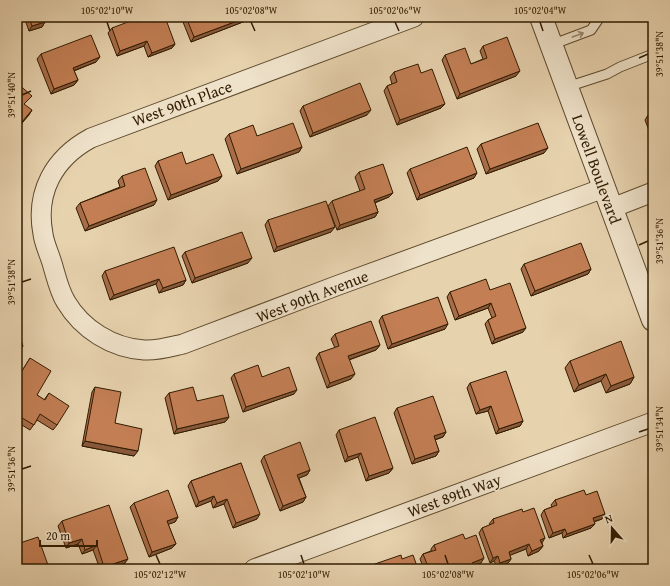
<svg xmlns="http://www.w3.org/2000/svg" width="670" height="586" font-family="'Gentium Book Plus',serif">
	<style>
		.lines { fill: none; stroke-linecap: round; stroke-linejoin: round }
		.service-casing { stroke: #5e4a2c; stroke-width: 11 }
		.minor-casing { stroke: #5e4a2c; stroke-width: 21 }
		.tertiary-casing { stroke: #5e4a2c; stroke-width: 24 }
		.service { stroke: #efe2ca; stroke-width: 9 }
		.minor { stroke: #efe2ca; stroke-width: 19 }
		.tertiary { stroke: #efe2ca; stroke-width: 22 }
		.wall { fill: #a86c48; stroke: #311c00 }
		.shaded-wall { fill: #88583b; stroke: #311c00 }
		.building { fill: #c37e54; stroke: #311c00 }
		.oneway { stroke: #9a896f }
		.ticks { fill: none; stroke: #311c00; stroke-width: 1.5 }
		.labels { text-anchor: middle; stroke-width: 3; stroke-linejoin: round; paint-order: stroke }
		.street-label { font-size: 16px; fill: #311c00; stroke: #efe2ca }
		.neatline { fill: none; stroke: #311c00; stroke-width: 1.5 }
		.ticks-label { font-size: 10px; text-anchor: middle; fill: #311c00 }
	</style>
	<rect width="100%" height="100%" fill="#e7d2ae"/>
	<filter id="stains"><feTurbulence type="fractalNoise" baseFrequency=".005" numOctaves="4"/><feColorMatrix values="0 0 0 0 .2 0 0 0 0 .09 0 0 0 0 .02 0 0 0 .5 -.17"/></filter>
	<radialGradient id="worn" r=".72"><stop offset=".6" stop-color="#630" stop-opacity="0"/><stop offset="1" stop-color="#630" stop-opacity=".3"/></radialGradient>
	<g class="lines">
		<defs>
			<path id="service" d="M551,45l40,-15 9,-13
				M567,87l40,-13 13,-7 33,-13"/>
			<path id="minor" d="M414,17l-323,121c-37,20 -56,54 -48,96 1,9 6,19 9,29 4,13 7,28 14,39 16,27 46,46 78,48 13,1 26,-3 39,-6l153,-58 268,-98
				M612,208l41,-16
				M254,569l399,-147"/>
			<path id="tertiary" d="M541,17l112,303"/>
		</defs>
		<use href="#service" class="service-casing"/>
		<use href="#minor" class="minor-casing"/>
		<use href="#tertiary" class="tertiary-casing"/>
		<use href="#service" class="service"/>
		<use href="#minor" class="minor"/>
		<use href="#tertiary" class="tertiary"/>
	</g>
	<path class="wall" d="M24,17h20l1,5 -3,5 -13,4z
		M181,17h69l-2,3 -57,22z
		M112,28l63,16 -3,4 -24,9 -4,-11 -27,10 -9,-23z
		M483,46l33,30 -59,23 -15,-39 3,-5 26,9 12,-5 -3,-8z
		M41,54l55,8 -22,9 4,9 -4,5 -23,9 -14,-35z
		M394,72l27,1 20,35 -44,17 -13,-34 3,-5 5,-2 -2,-7z
		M303,106l64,9 -57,22 -10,-26z
		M653,113v28l-8,-21 3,-5z
		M229,134l28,2 45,11 -3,5 -62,22 -12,-35z
		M481,144l63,9 -58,21 -9,-25z
		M158,161l28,3 36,12 -4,5 -50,19 -13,-34z
		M410,169l64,9 -57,22 -10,-27z
		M359,172l34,21 -4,4 -14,6 3,9 -3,5 -38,13 -9,-24 4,-5 28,-10 -5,-14z
		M122,176l32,29 -69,26 -9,-23 4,-5 40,-16 -2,-6z
		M268,220l63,12 -57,20 -9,-27z
		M185,252l63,11 -56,20 -10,-27z
		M524,264l67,5 -3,5 -57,22 -10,-27z
		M105,271l81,9 -3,5 -24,8 -3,-9 -46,16 -8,-24z
		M490,290l33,42 -31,12 -7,-20 3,-4 4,-2 -4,-10 -33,12 -8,-23 3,-5z
		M382,316l63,13 -57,20 -9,-28z
		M335,334l45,11 -4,5 -27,10 2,19 -24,9 -11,-30 3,-5 16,-5 -4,-9z
		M30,358l7,37 7,5 5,-7 8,32 -4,5 -16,-10 -7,10 -13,-8v-43z
		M570,361l64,16 -4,7 -24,9 -5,-12 -27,11 -9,-24z
		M234,374l28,3 32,17 -51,18 -12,-34z
		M470,383l53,38 -3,5 -24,8 -8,-23 -12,3 -9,-26z
		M95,387l20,36 19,33 -52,-10 10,-54z
		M169,393l28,8 32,16 -4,5 -51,12 -9,-36z
		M397,408l49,24 -3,5 -8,3 4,11 -3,5 -24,8 -18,-51z
		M339,430l54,38 -4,5 -23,8 -8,-24 -13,5 -9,-27z
		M264,456l46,14 -3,5 -8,3 7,19 -3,5 -23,9 -19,-50z
		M241,463l16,56 -24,9 -9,-24 -11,4 -2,-7 -15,6 -8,-21 3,-5z
		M586,495l16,24 -8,3 1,2 -4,4 -28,10 -1,-5 -13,5 -8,-23 3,-5 8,-3 -1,-2 4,-5z
		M134,503l44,14 -3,5 -7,2 8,20 -4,4 -23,9 -19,-50z
		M523,512l19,31 1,3 -4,5 -11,5 -2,-7 -16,6 1,4 -3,4 -11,4 -3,-6 -4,2 -11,-30 3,-5 8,-3 -1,-1 4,-5z
		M62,521l63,42 -17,6h-8l-7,-19 -11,4 -4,-10 -12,4 -8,-22z
		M465,539l16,24 -8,3v3h-49l-4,-10 3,-5 8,-3v-2l3,-4z
		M402,559l16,10h-49l3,-4z"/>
	<path class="shaded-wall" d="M248,17h2l-2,3 -57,22 3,-5z
		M45,22l-3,5 -13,4 3,-5z
		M147,41l-3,5 -27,10 3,-5z
		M175,44l-3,4 -24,9 4,-4z
		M100,57l-4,5 -26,10 3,-4z
		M520,71l-4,5 -59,23 3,-5z
		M78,80l-4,5 -23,9 3,-5z
		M445,104l-4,4 -44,17 3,-5z
		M32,110l-3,5 -12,14v-1z
		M371,110l-4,5 -57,22 3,-4z
		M302,147l-3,5 -62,22 4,-5z
		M548,148l-4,5 -58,21 4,-5z
		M477,173l-3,5 -57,22 3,-5z
		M222,176l-4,5 -50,19 3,-5z
		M393,193l-4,4 -19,7 4,-4z
		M157,200l-3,5 -69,26 4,-5z
		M378,212l-3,5 -38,13 3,-5z
		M335,227l-4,5 -57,20 3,-5z
		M252,258l-4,5 -56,20 3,-5z
		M591,269l-3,5 -57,22 4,-5z
		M159,279l-3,5 -46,16 4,-5z
		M186,280l-3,5 -24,8 4,-5z
		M491,303l-3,5 -33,12 4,-4z
		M448,324l-3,5 -57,20 4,-5z
		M526,328l-3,4 -31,12 3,-5z
		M380,345l-4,5 -31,11 3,-5z
		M23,346l-3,5 -3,1v-4z
		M355,374l-4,5 -24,9 3,-5z
		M606,374l-5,7 -27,11 5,-7z
		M634,377l-4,7 -24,9 5,-7z
		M297,390l-3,4 -51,18 3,-5z
		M491,406l-3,5 -12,3 4,-4z
		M229,417l-4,5 -51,12 3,-5z
		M523,421l-3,5 -24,8 3,-5z
		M446,432l-3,5 -13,4 4,-5z
		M85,441l53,10 -4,5 -52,-10z
		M439,451l-3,5 -24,8 3,-5z
		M361,453l-3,4 -13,5 3,-5z
		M393,468l-4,5 -23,8 3,-5z
		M310,470l-3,5 -13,5 3,-5z
		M214,496l-3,5 -15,6 3,-5z
		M306,497l-3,5 -23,9 3,-5z
		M227,499l-3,5 -11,4 4,-5z
		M260,514l-3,5 -24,9 3,-5z
		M605,514l-3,5 -13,4 4,-5z
		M178,517l-3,5 -11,4 3,-5z
		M595,524l-4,4 -28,10 4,-4z
		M565,529l-3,4 -13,5 4,-5z
		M545,538l-3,5 -2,-3z
		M82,539l-4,5 -12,4 3,-5z
		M176,544l-4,4 -23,9 3,-5z
		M529,544l-3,5 -20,8 3,-5z
		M97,545l-4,5 -11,4 3,-4z
		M543,546l-4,5 -11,5 4,-5z
		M498,556l-4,5 -4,2 3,-5z
		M484,558l-3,5 -12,5 3,-5z
		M128,559l-3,4 -17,6h-6l2,-2z
		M511,559l-3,4 -11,4 3,-4z
		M48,565l-3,4h-8z"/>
	<path class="building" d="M17,17h1l2,5 -3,1z
		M29,17h15l1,5 -13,4z
		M141,17h24l10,27 -23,9 -5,-12 -27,10 -8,-23z
		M186,17h62l-54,20z
		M91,35l9,22 -27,11 5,12 -24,9 -13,-35z
		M507,37l13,34 -60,23 -15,-39 20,-7 6,16 16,-6 -4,-12z
		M418,64l3,9 11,-4 13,35 -45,16 -13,-34 10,-4 -3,-10z
		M17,83l15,13 -8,8 8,6 -15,18z
		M360,83l11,27 -58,23 -10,-27z
		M653,113v14l-5,-12z
		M293,123l9,24 -61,22 -12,-35 24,-9 4,11z
		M538,123l10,25 -58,21 -9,-25z
		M467,147l10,26 -57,22 -10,-26z
		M182,152l4,12 27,-10 9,22 -51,19 -13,-34z
		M383,164l10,29 -19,7 4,12 -38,13 -8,-24 33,-12 -6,-17z
		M145,168l12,32 -68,26 -9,-23 45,-17 -3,-10z
		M326,201l9,26 -58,20 -9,-27z
		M242,232l10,26 -57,20 -10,-26z
		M581,243l10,26 -56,22 -11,-27z
		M174,247l12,33 -23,8 -4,-9 -45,16 -9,-24z
		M486,279l4,11 20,-7 16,45 -31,11 -7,-19 8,-4 -5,-13 -32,13 -9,-24z
		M438,297l10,27 -56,20 -10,-28z
		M371,321l9,24 -32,11 7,18 -25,9 -11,-30 20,-7 -4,-12z
		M17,327l6,19 -6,2z
		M621,341l13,36 -23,9 -5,-12 -27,11 -9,-24z
		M30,358l21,13 -14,24 8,5 4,-7 20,13 -12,19 -17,-11 -6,11 -17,-10v-36z
		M258,365l4,12 27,-10 8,23 -51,17 -12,-33z
		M506,371l17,50 -24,8 -8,-23 -11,4 -10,-27z
		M95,387l26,5 -6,31 27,6 -4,22 -53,-10z
		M193,387l4,14 26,-6 6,22 -52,12 -8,-36z
		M433,396l13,36 -12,4 5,15 -24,8 -18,-51z
		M375,417l18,51 -24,8 -8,-23 -13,4 -9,-27z
		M300,442l10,28 -13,5 9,22 -23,9 -19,-50z
		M241,463l19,51 -24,9 -9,-24 -10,4 -3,-7 -15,6 -8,-21z
		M168,490l10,27 -11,4 9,23 -24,8 -18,-49z
		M584,490l2,5 11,-4 8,23 -12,4 2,6 -28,10 -2,-5 -12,4 -9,-23 13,-5 -2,-5z
		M109,505l19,54 -24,8 -7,-22 -12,5 -3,-11 -13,4 -7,-22z
		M534,508l11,30 -5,2 3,6 -11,5 -3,-7 -20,8 2,7 -11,4 -2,-7 -5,2 -11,-30 12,-5 -1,-4 29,-10 1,3z
		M463,534l2,5 11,-4 8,23 -12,5 2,5 -3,1h-42l-6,-15 13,-4 -2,-5z
		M38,537l10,28 -11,4h-20v-25z
		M401,555l1,4 11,-4 5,14h-45l-1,-4z"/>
	<defs><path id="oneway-shaft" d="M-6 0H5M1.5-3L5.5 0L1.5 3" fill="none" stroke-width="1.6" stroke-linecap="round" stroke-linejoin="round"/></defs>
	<use class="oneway" href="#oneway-shaft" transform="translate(578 35) rotate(-20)"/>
	<path class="ticks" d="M107,22l3,9M251,22l4,9M395,22l4,9M540,22l3,9M639,58l9,-4M22,95l9,-4M639,245l9,-4M22,282l9,-3M639,432l9,-3M22,469l9,-3M156,555l4,9M301,555l3,9M445,555l3,9M589,555l4,9"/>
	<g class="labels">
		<g class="street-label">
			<text transform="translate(182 103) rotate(-20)" y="6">West 90th Place</text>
			<text transform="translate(597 169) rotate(70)" y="6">Lowell Boulevard</text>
			<text transform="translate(312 296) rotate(-21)" y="6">West 90th Avenue</text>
			<text transform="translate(454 495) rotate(-20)" y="6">West 89th Way</text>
		</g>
	</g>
	<rect width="670" height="586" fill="none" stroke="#e7d2ae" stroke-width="44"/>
	<g transform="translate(612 528) rotate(340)" stroke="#efe2ca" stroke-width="3" paint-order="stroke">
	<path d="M0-3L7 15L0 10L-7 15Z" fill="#311c00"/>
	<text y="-6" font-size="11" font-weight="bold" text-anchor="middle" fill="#311c00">N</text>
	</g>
	<path d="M40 540v6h57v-6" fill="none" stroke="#311c00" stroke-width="2"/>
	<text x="46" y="540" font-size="12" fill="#311c00" stroke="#efe2ca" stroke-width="3" paint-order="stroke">20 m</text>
	<rect x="22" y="22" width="626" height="542" class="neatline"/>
	<g class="ticks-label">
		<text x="107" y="14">105°02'10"W</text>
		<text x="251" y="14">105°02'08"W</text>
		<text x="395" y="14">105°02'06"W</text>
		<text x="540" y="14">105°02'04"W</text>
		<text transform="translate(659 54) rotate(-90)" y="4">39°51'38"N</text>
		<text transform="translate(11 95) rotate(-90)" y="4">39°51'40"N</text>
		<text transform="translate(659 241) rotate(-90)" y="4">39°51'36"N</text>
		<text transform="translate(11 282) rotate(-90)" y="4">39°51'38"N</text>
		<text transform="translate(659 429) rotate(-90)" y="4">39°51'34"N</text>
		<text transform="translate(11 469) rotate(-90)" y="4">39°51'36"N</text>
		<text x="160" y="578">105°02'12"W</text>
		<text x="304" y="578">105°02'10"W</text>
		<text x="448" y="578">105°02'08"W</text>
		<text x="593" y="578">105°02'06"W</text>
	</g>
	<rect width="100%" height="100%" filter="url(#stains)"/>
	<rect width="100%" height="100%" fill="url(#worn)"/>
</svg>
